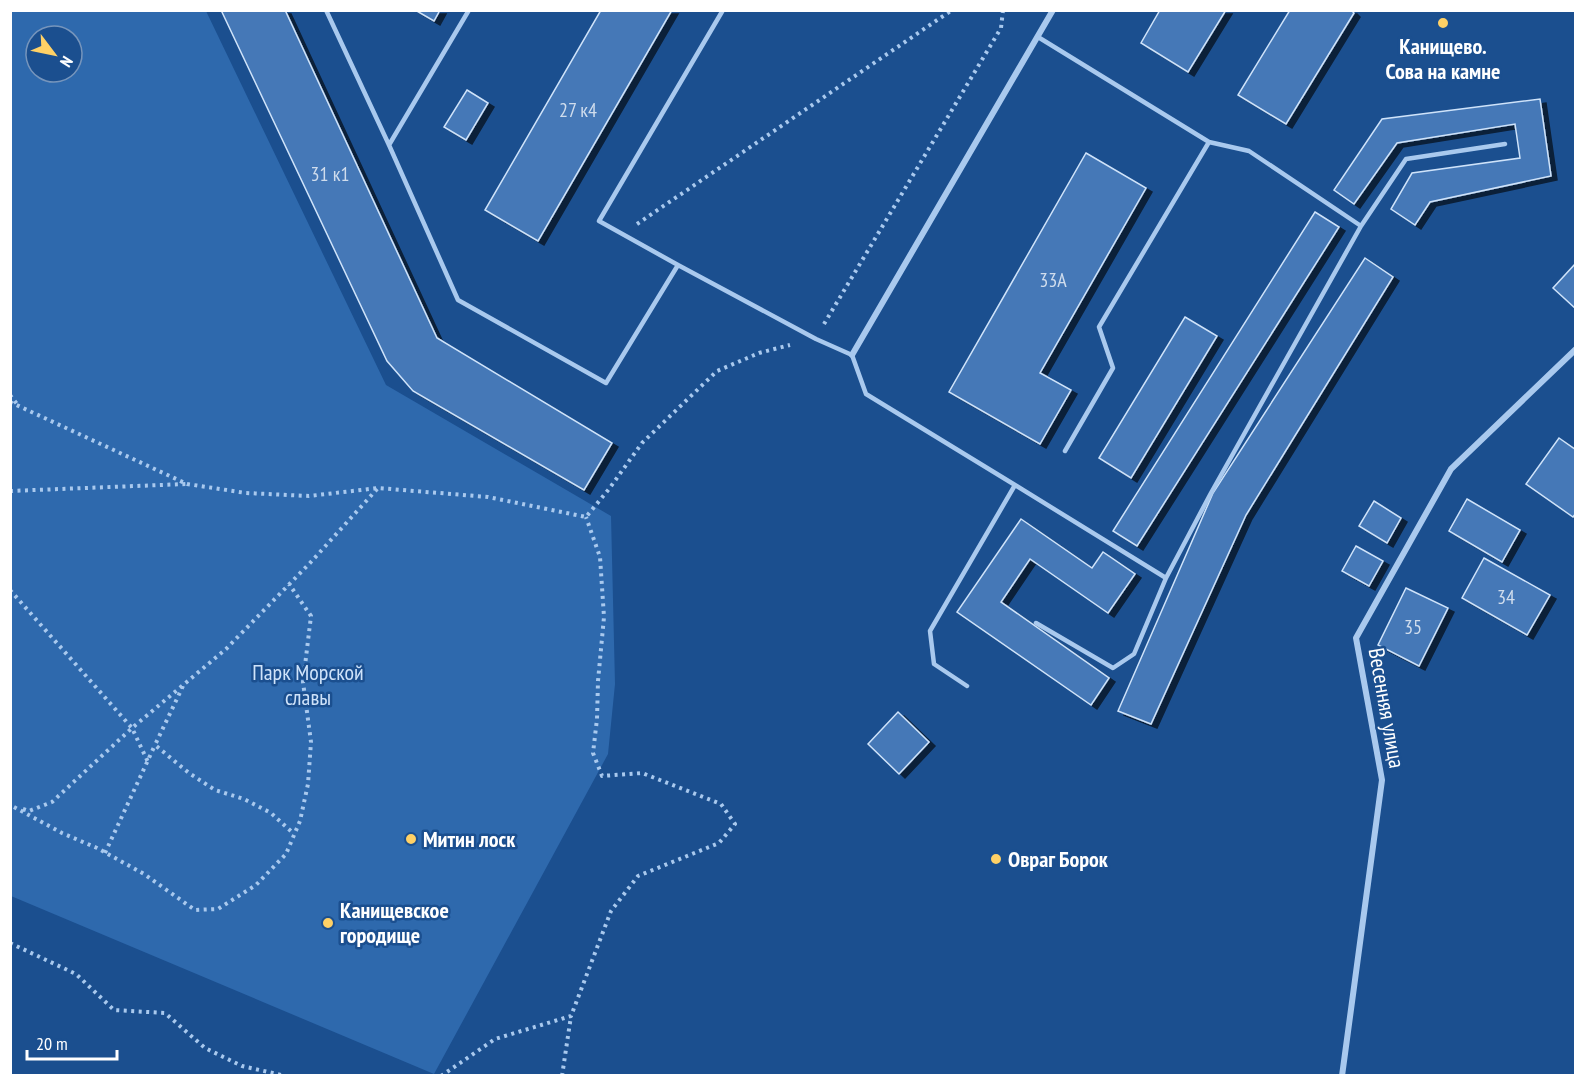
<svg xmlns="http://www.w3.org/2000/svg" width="1586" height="1086" font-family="'PT Sans Narrow',sans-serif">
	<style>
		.green { fill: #2e69ad; fill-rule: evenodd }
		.building { fill: #4478b7; stroke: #cfe3fa; stroke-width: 1.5; filter: url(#shadow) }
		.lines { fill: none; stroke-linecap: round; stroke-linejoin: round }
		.path { stroke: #a9c9ee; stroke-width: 4; stroke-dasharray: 3 4.5; stroke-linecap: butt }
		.service { stroke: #a9c9ee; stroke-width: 4.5 }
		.minor { stroke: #a9c9ee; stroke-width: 6 }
		.poi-dot { fill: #ffd166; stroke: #1b4f8f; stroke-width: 2 }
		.labels { text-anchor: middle; stroke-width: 5; stroke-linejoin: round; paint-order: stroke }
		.number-label { font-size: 20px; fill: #d0dded }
		.poi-label { font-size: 22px; font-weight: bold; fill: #fff; stroke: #1b4f8f; text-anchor: start }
		.park-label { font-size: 22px; fill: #cfe3fa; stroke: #1b4f8f }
		.street-label { font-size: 22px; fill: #fff; stroke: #1b4f8f }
	</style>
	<defs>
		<filter id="shadow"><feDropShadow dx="6" dy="4" stdDeviation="0" flood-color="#0009"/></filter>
	</defs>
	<rect width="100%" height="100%" fill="#1b4f8f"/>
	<path class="green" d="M10,11h196l180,374 225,131 4,168 -7,70 -174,320 -423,-178zM36,36h36v36h-36z"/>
	<path class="building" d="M221,10h64l152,328 175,105 -28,47 -171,-99 -26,-30z
		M415,10h25l-6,11z
		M601,10h71l-134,231 -53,-31z
		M1160,10h66l-38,62 -47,-29z
		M1290,10h61l3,3 -68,111 -48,-29z
		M467,90l21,13 -22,37 -22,-13z
		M1540,99l11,77 -121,26 -15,23 -24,-16 21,-36 108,-15 -5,-34 -118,19 -43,61 -20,-14 48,-71z
		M1086,153l60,35 -106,185 31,17 -31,54 -91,-52z
		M1315,212l24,15 -202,319 -24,-15z
		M1365,258l28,19 -147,238 -95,209 -33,-13 95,-218z
		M1576,263v46l-23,-21z
		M1185,317l32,19 -86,142 -32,-20z
		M1559,438l17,12v63l-3,4 -47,-33z
		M1467,499l53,31 -18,32 -53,-31z
		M1374,501l27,17 -14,25 -28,-17z
		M1021,519l71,49 11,-16 32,22 -27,39 -78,-54 -29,43 108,76 -18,27 -134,-93z
		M1356,546l27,15 -14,25 -27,-15z
		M1484,558l66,37 -23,40 -65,-37z
		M1406,588l42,20 -29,58 -41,-21z
		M898,712l31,30 -30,32 -31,-30z"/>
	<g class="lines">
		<path class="path" d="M637,224l315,-214
			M824,324l177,-296 2,-18
			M10,395l7,9
			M10,402l177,82 59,9 63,3 69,-8 110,9 98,20 23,-28 33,-46 75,-72 42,-18 31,-8
			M10,491l176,-7
			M10,590l122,138 16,34
			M183,686l-28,59 34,28 26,17 29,9 27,14 23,21
			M14,807l48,26 35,15 47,26 51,36 23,-1 38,-24 30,-31 14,-33 8,-37 3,-42 -8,-60 8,-66 -22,-32
			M23,809l6,2 23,-9 80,-74 94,-79 84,-86 68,-75
			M105,853l50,-108
			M10,943l66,31 38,36 51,3 40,35 37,18 44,10
			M441,1076l54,-37 76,-23 40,-105 27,-35 81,-33 16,-19 -14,-20 -79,-31 -40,3 -9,-23 4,-34 1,-38 6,-64 -4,-60 -14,-40
			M562,1076l9,-60"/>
		<path class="service" d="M326,10l63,135 69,155 148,83 72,-118 138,74 36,16 14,39 149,91
			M1038,37l171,105 40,9 112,75 45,-67 99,-15
			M389,145l80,-135
			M678,265l-79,-44 124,-211
			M1065,451l48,-83 -14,-41 110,-185
			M1036,623l77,45 21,-14 32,-76 45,-85 150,-267
			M967,686l-33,-22 -4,-33 85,-146 151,93"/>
		<path class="minor" d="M852,355l201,-345
			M1342,1076l40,-296 -26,-142 95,-169 125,-120"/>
	</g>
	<g class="poi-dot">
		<circle cx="1443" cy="23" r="6"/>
		<circle cx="411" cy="839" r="6"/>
		<circle cx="996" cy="859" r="6"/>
		<circle cx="328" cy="923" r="6"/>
	</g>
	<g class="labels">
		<g class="number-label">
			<text x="578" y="117">27 к4</text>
			<text x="330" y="181">31 к1</text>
			<text x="1053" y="287">33А</text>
			<text x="1506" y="604">34</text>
			<text x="1413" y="634">35</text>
		</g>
		<g class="poi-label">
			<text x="1443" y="54" text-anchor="middle">Канищево.<tspan x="1443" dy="25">Сова на камне</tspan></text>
			<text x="423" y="847">Митин лоск</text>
			<text x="1008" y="867">Овраг Борок</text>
			<text x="340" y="918">Канищевское<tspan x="340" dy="25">городище</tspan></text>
		</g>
		<g class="park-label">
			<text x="308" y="680">Парк Морской<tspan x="308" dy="25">славы</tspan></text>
		</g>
		<g class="street-label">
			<text transform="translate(1387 708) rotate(80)" y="8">Весенняя улица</text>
		</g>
	</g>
	<rect width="1586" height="1086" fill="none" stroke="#ffffff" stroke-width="24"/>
	<g transform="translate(54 54) rotate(122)"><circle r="28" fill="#1b4f8f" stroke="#7695bc" stroke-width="1.5"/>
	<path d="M0-4.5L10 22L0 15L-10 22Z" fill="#ffd166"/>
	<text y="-9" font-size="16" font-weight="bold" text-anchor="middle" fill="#ffffff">N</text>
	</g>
	<path d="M27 1050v9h90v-9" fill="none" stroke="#ffffff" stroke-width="3"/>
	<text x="36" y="1050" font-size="18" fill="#ffffff" stroke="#1b4f8f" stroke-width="4.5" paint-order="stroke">20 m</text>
</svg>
